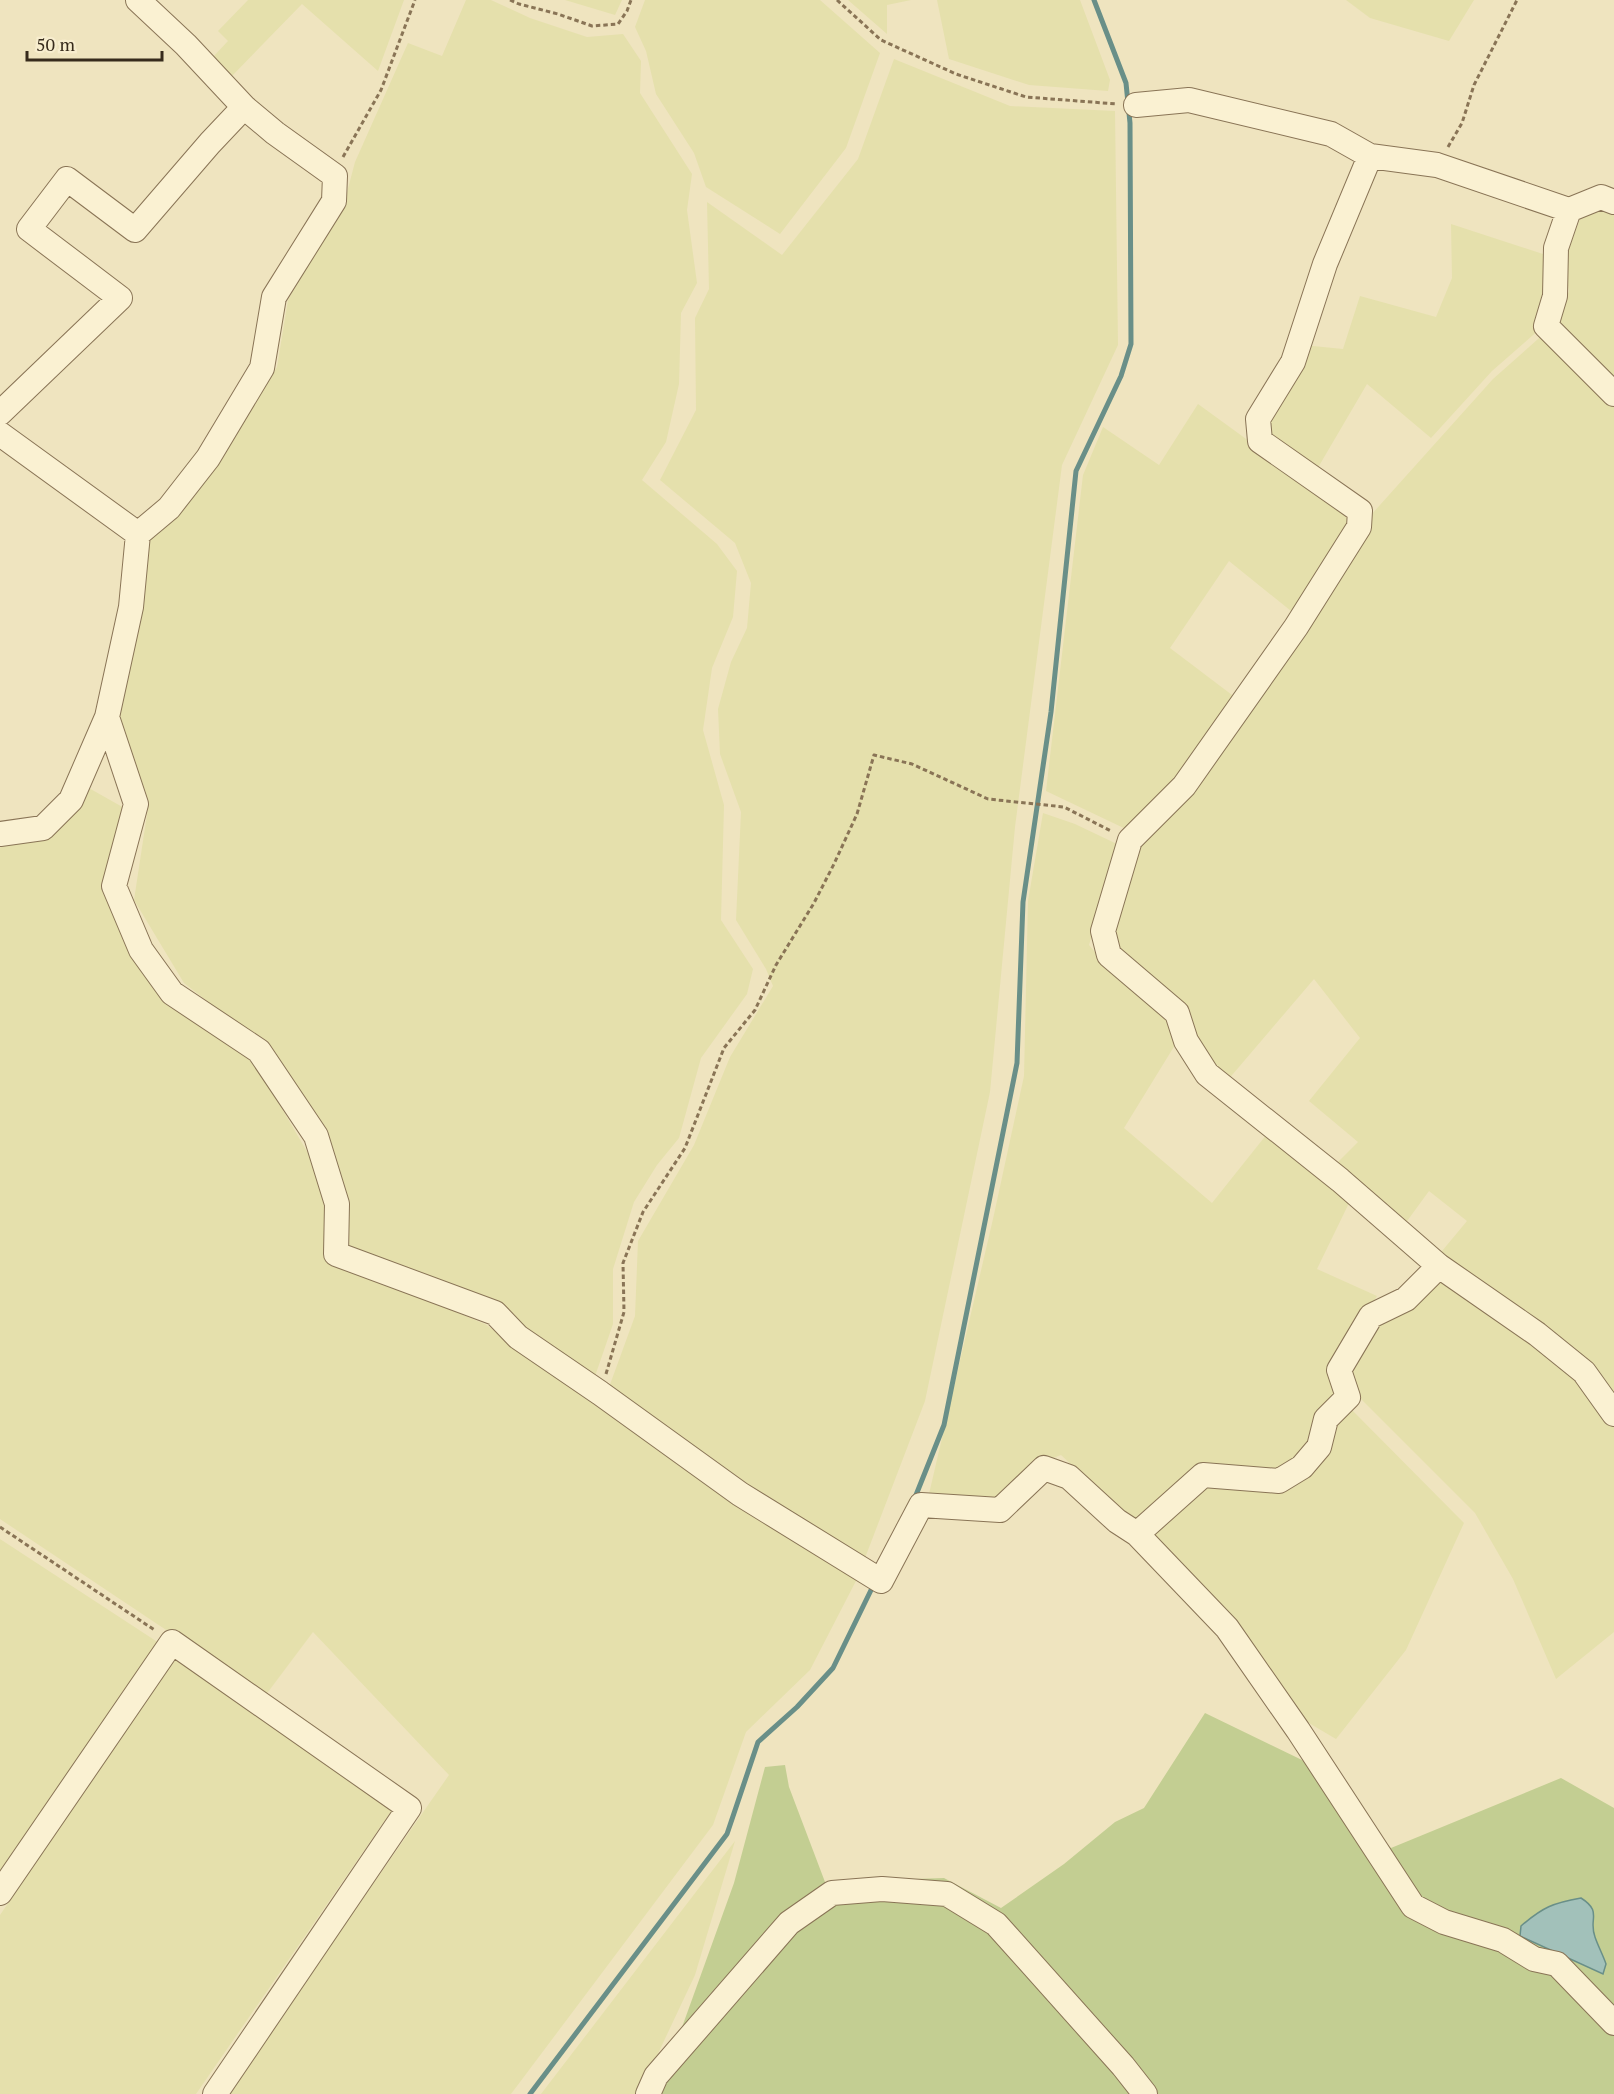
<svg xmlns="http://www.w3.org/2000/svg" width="1614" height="2094" font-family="'PT Serif',serif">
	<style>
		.farmland { fill: #e5e0ac }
		.green { fill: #c3ce92 }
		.water { fill: #a2c1ba; stroke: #698f88; stroke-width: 1.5 }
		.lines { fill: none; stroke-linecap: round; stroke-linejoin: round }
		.stream { stroke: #698f88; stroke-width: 5 }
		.minor-casing { stroke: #897456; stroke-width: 26 }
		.path { stroke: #897456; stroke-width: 3; stroke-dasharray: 4.5 3; stroke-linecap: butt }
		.minor { stroke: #faf1d2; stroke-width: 24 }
	</style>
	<rect width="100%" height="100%" fill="#efe4bf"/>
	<path class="farmland" d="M248,0h156l-26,71 -76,-67 -71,73 -19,-19 16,-17 -10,-10z
		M466,0h25l39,18 57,19 36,-3 18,27 -1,32 52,81 -5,36 10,73 -16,30 -2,71 -13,58 -24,38 75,64 20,27 -4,46 -21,51 -9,62 21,75 -3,115 32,49 -6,25 -46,64 -22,80 -22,27 -23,37 -21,67v55l-20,58 -72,-50 -177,-83 -1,-39 -72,-159 -87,-68 -50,-83 14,-92 -30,-92 32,-177 43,-45 84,-127 11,-67 57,-100 10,-38 53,-119 34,13z
		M565,0h57l-7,15z
		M645,0h175l60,53 -34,95 -66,86 -74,-47 -12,-34 -38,-59 -10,-43 -11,-24z
		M848,0h63l-24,5v29z
		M937,0h143l30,80 -2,11 -79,-6 -80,-26z
		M1346,0h128l-25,41 -79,-23z
		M894,59l116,47 105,5 3,234 -56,120 -47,362 -25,265 -65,309 -60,157 -128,-76 -129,-92 27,-74 3,-75 56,-96 36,-88 43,-71 -7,-17 -30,-49 5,-108 -21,-58 -2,-45 13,-47 16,-34 4,-45 -16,-40 -75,-63 36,-70 -1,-92 14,-29 -2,-87 75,53 76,-96z
		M1614,208v181l-59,-64 14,-34 -5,-28 19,-53z
		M1451,224l101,33 -11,71 -49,43 -61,67 -64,-54 -51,87 -54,-43 41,-83 40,4 17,-53 76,21 16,-39z
		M1547,331l67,73v996l-177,-143 30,-36 -38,-30 -27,37 -70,-60 26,-26 -49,-41 51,-63 -46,-59 -87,102 -30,-33 -5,-27 -74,-65 -9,-21 25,-86 237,-334 122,-136z
		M1198,404l153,111 3,10 -58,90 -67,-54 -59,87 66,50 -53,77 -53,56 -84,-40 37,-316 20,-48 56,38z
		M87,787l39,22 -19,77 34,75 112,98 56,96 17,49 2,56 157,64 238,170 135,83 -48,93 -64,62 -33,93 -202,269h-284l222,-319 -136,-143 -48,64 -265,-177v-671l7,-9z
		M1043,813l32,11 44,21 -30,100 20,24 63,54 3,22 -51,83 88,75 55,-69 83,67 -33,68 60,27 -44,71 7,28 -32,58 -34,22 -81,-7 -57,57 -75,-70 -18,7 -47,38 -67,-6 64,-275 31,-143 4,-175z
		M1437,1278l138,92 39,53v209l-58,47 -43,-100 -38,-66 -114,-114 -13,-32 28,-46z
		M1348,1406l116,117 -58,127 -70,89 -39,-23 -151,-183 58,-53 74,8 54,-68z
		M0,1539l159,104 -159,233z
		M176,1657l218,150 -198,287h-196v-179z
		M735,1841l-40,134 -56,119h-98z"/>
	<path class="green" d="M1205,1713l97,47 89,88 170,-70 53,30v286h-953l-2,-3 75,-208 31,-116 20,-2 4,22 36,95 119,-4 57,30 63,-44 51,-42 29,-14z"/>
	<path class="water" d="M1581,1898c22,14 7,21 14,39 3,9 8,18 11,27l-3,10 -83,-38 1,-10c22,-19 32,-23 60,-28z"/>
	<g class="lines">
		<path class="stream" d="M914,1500l30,-75 73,-362 6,-161 28,-190 25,-241 45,-95 10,-32 -1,-221 -4,-40 -32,-83
			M530,2094l197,-260 31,-92 39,-35 36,-39 41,-84"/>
		<defs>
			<path id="minor" d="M1136,105l53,-5 142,34 39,22 67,9 132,45 32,-13 13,5
				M1370,156l-45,108 -32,98 -35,57 2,22 100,70 -1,16 -63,100 -112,159 -54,54 -27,91 6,24 68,58 9,28 21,33 133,106 99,86 98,68 47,38 30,42
				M1569,210l-13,38 -1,48 -9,30 68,68
				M0,413l120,-115 -91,-69 38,-50 68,51 75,-87 34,-36
				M0,434l138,100
				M107,717l29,87 -22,82 27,64 31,43 87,58 57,85 21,68 -1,50 159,59 23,24 82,56 140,101 141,87 40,-76 79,5 44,-42 25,9 48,44 20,13 90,94 71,102 115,176 31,16 59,18 31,19 23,5 57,59
				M0,834l43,-6 28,-28 36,-83 24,-110 7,-73 31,-26 39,-50 54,-90 12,-71 60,-96 1,-25 -60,-43 -31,-26 -58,-62 -48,-45
				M1137,1534l66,-59 76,6 23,-14 17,-20 7,-28 22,-22 -9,-27 32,-54 35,-17 33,-33
				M0,1893l172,-251 237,166 -194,286
				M648,2094l8,-18 133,-153 43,-30 50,-4 65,5 49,30 127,142 22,28"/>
		</defs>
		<use href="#minor" class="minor-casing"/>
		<path class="path" d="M510,0l9,4 39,10 34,12 26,-2 9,-13 4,-11
			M837,0l44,40 75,34 70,23 91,7
			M1448,147l14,-24 12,-38 43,-85
			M343,157l38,-67 34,-90
			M606,1374l18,-62 -1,-49 20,-51 42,-64 39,-100 31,-38 21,-45 38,-62 20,-39 23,-50 17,-59 38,9 76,35 76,8 47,24
			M0,1527l156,104"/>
		<use href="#minor" class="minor"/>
	</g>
	<path d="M27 51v9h135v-9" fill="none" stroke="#372b1c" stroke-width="3"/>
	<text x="36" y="51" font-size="18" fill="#372b1c" stroke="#f7edce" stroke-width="4.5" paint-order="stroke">50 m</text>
</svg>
